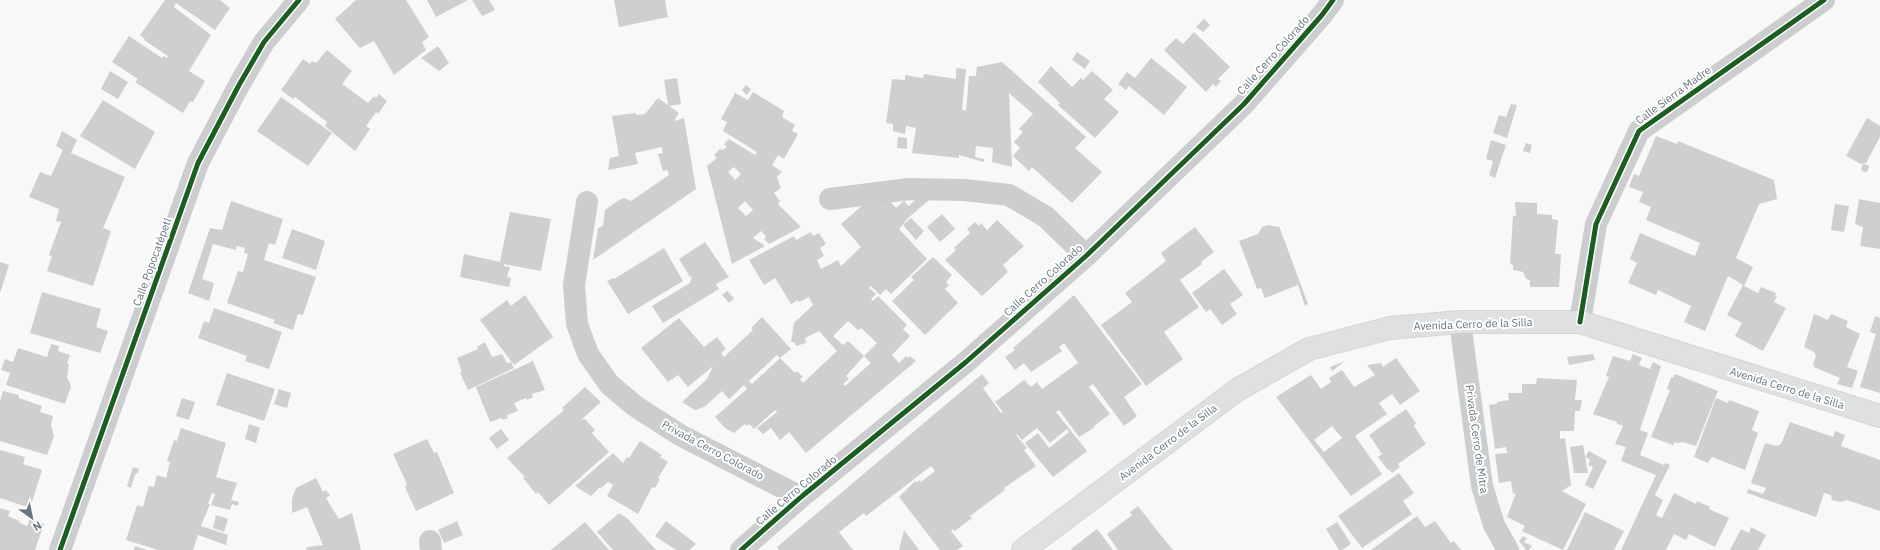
<svg xmlns="http://www.w3.org/2000/svg" width="1880" height="550" font-family="'IBM Plex Sans',sans-serif">
	<style>
		.building { fill: #cdcfd0; fill-rule: evenodd }
		.lines { fill: none; stroke-linecap: round; stroke-linejoin: round }
		.secondary-casing { stroke: #d4d5d6; stroke-width: 24 }
		.minor { stroke: #cbcdce; stroke-width: 22 }
		.secondary { stroke: #dfe0e1; stroke-width: 22 }
		.cycleway-casing { stroke: #fff; stroke-width: 8 }
		.cycleway { stroke: #1b5e20; stroke-width: 5 }
		.labels { text-anchor: middle; stroke-width: 4; stroke-linejoin: round; paint-order: stroke }
		.street-label { font-size: 11px; fill: #66767f; stroke: #fff }
	</style>
	<rect width="100%" height="100%" fill="#f8f8f8"/>
	<path class="building" d="M165,0h55l10,8 -15,22 -39,-27 -2,4 37,28 -22,36 16,10 -12,21 -3,-1 -7,12 -48,-31 3,-3 -26,-17 17,-26 33,22 2,-2 3,2 1,-2 -24,-16 1,-1 -5,-4z
		M356,0h50l23,37 -7,5 4,8 -32,25 -20,-34 -14,7 -25,-29z
		M427,0h41l-32,17z
		M472,0h17l6,10 -13,6z
		M614,0h51l3,17 -49,10z
		M1204,19l6,6 -7,7 -7,-5z
		M1194,32l36,35 -12,12 3,2 -5,6 -3,-3 -7,8 -42,-42 12,-12 7,6z
		M438,46l11,17 -10,8 -18,-13z
		M327,50l25,21 -10,13 26,19 6,-7 2,2 3,-4 8,7 -9,13 -2,-2 -10,14 4,3 -15,22 -30,-25 2,-4 -32,-25 -2,2 -12,-9 22,-31 7,5 2,-3 4,2z
		M1077,52l13,9 -5,8 -13,-9z
		M1151,58l36,29 -23,28 -35,-29 -3,4 -8,-6 9,-12 8,6z
		M1002,62l84,75 -11,11 27,24 -30,31 -40,-36 -3,4 -16,-15 7,-8 -6,-6 9,-10 -4,-3 14,-15 -24,-21 3,74 -20,-5 1,-14 -17,-2 -1,11 9,2v3l-25,-7v3l-47,-5 4,-25 -10,-2 -1,8 -12,-3v-7l-7,-1 6,-44 13,1v-5l18,3 1,-4 32,5v-11l10,1 -4,41 4,1 3,-35h7l1,-9z
		M1051,66l21,21 9,-9 2,2 9,-9 21,19 -9,9 15,13 -24,26 -37,-33 2,-2 -22,-21z
		M110,71l18,11 -10,17 -17,-10z
		M677,78l4,26 -12,2 10,7 -5,8 10,-3 12,71 -103,71 5,-32 5,-2 2,-16 14,-10 5,-2 7,3 38,-26 -2,-5 -4,1 -5,-17 5,-1 -1,-6 -27,6 3,11 -30,6 2,-12 9,-2 -7,-40 24,-3v2l9,-1 13,-16 10,7 -4,-25z
		M746,85l5,4 -4,6 -5,-5z
		M753,92l31,19 -2,6 13,8 -3,6 6,3 -14,25 -6,-4 -6,10 10,7 -5,5 4,11 -7,5 6,8 -2,3 23,23 -32,17 -5,-5 2,-3 -5,-5 -8,7 12,8 -33,18 -25,-98 10,-8 -3,-3 6,-6 2,1 5,-3 -3,-3 5,-5 26,16 2,-3 -34,-21 4,-9 -6,-3 14,-26 13,7zM734,167l7,7 -6,6 -7,-8zM745,201l8,9 -7,6 -8,-8z
		M281,97l51,36 -24,33 -51,-35z
		M103,100l52,32 -20,37 -55,-33z
		M1511,104l6,1 -10,33 -14,-5 6,-18 7,2z
		M1867,118l13,8v11l-14,26 -5,1 -15,-8z
		M62,131l15,9 -6,13 54,24 -22,51 8,3 -18,55 -46,-15 5,-15 -3,-1 12,-33 -5,-1 3,-12 -30,-12 11,-25 11,4 12,-26 -7,-4z
		M1656,136l21,8 1,-3 96,39 3,19 -18,5 -23,54 17,9 -9,19 14,7 3,-6 15,6 -1,3h2l-3,6 12,6 -23,43 -28,-15 7,-13 -15,-8 16,-30 -15,-9 -23,55 -21,-9 7,-16 -33,-16 -2,5 -28,-12 9,-20 -7,-4 10,-26 55,23 5,-13 -54,-23 5,-13 -12,-5 4,-10 -14,-5 5,-13 5,2z
		M898,137l9,1v11l-10,-1z
		M1491,140l15,5 -11,33 -6,-3 4,-14 -7,-2z
		M1526,143l6,2 -2,8 -7,-2z
		M1863,164l5,1 1,2 -2,5h-3l-3,-3z
		M1859,199l21,4v46l-20,-3 3,-19 -8,-3z
		M915,200h14l-22,19 -8,10 28,30 -36,35 -5,-5 -6,6 -9,-9 -2,2 7,6 -5,5 2,2 5,-5 29,29 -4,4 7,7 -18,19 7,8 7,-7 3,2 1,-2 6,5 -110,92 -17,-21 -9,8 -9,-12 -8,6 -6,-6 20,-16 -2,-2 -21,19 -5,-5 -2,2 -2,-2 -11,9 -9,-5 -10,-11 32,-28 -3,-4 -15,14 -7,-8 -18,16 -9,3 -13,-8 25,-23 6,-13 -25,21 -10,-12 -10,7 -27,-34 38,-30 25,29 13,-10 9,12 -5,4 3,4 29,-27 -2,-2 11,-11 29,32 -11,9 -3,-3 -28,26 3,3 28,-26 15,15 2,-2 6,6 -3,2 3,4 34,-32 -18,-20 -14,7 1,5 -10,3 -2,-4h-3l3,-19 19,-18 -4,-8 -10,5 -1,-2 -7,4 -16,-26 -11,7 -15,-25 45,-24 2,4 15,-8 2,4 6,-3 7,11 -6,4 4,8 -7,4 4,9 17,-9 3,6 20,-19 -20,-23 23,-20 26,-3 6,7 8,-7 5,5zM848,321l10,9 3,-2 16,15 -13,13 -16,-15 -5,4 -10,-9zM864,356l7,7 -26,23 -2,-2 6,-5 -3,-3z
		M231,201l52,18 -8,26 -6,-2 -5,17 52,17 -13,38 -5,-1 -5,16 -20,-7 2,-3 -48,-17 11,-32 5,1 5,-18 -4,-1 1,-5 -8,-2 -1,4 -23,-6 -11,35 12,4 -5,18 -21,-8 22,-65 12,2z
		M1515,202l22,1v11l15,1v4l6,1 -3,34h6l-2,33h-29v-7l-4,-1 -3,-7 -10,-2v-5l-3,-1 3,-48h3z
		M1835,204l14,2 -5,26 -13,-2z
		M510,212l41,7 -10,52 -37,-7v2l6,1 -3,10 4,1 -2,9 -49,-10 4,-23 36,8z
		M942,214l13,15 -15,13 -13,-15z
		M911,218l13,13 -8,9 -13,-15z
		M997,220l27,26 -21,19 5,7 -26,24 -37,-36 11,-10 -2,-2 16,-15 -3,-4 8,-7 4,4 2,-3 6,7z
		M1269,225l8,2 2,-1 29,78 -3,2 -7,-21 -33,13 -4,-10 -4,1 -18,-48 19,-7 4,-7z
		M1195,227l19,25 -13,10 1,2 -22,16 19,27 -35,25 19,27 -37,27 -45,-61 31,-23 -7,-9 41,-32 -5,-8z
		M292,229l33,12 -9,29 -34,-12z
		M705,242l24,35 -13,7 3,5 -56,34 -11,-17 38,-23 2,-7 -2,1 -11,-18z
		M664,248l19,33 -55,33 -21,-33 6,-3 1,1z
		M933,257l19,18 -6,7 3,3 -4,4 13,14 -33,32 -33,-34 22,-21 -3,-3z
		M0,262l9,3 -9,28z
		M1224,269l19,26 -13,9 7,10 -15,11 -12,-16 -4,3 -14,-19z
		M727,291l7,7 -5,5 -7,-8z
		M42,292l59,17 -5,18 12,4 -8,22 -70,-20z
		M525,295l28,42 -39,28 -34,-45 27,-20 4,6z
		M1074,295l68,89 -18,13 13,19 -13,10 -31,-42 -4,3 21,27 -16,12 1,1 -16,10 -20,-27 -3,2 31,39 -34,26 -28,-34 13,-10 11,15 20,-16 -2,-3 -17,14 -13,-15 -15,12 -5,-6 -1,1 11,13 -3,2 12,16 -32,22 1,2 -35,26 2,2 -17,13 -2,-2 -2,2 12,15 -6,4h-17l-41,-53 16,-16 2,1 3,-2 1,2 14,-11 -4,-5 -65,50 -2,-3 -25,19 14,18h-74l-2,-3 205,-173 7,9 -6,5 18,25 2,-1 -8,-10 29,-22 7,7 6,-5 5,7 36,-26 -14,-20 -5,4 3,4 -31,21 -7,-9 -9,7 -10,-13 10,-7 -2,-2z
		M214,308l68,24 -13,37 -24,-8 2,-5 -49,-18 6,-17 5,2z
		M1814,314l14,6 3,-6 17,7 -2,6 14,7 -13,33 11,4 -6,17 -15,-4 3,-6 -26,-11 -1,-3 3,-8 -2,-4 -10,-5z
		M1875,316l5,2v75l-20,-6 16,-53 -6,-2z
		M485,342l7,15 10,-3 5,9 4,-1 3,6 -46,22 -8,-17 2,-1 -5,-14 21,-9 -1,-2z
		M51,344l8,2 -1,5 12,4 -3,8 2,1 -2,13 4,9 -6,18 -59,-19 4,-12 -9,-3 4,-11 8,3 5,-14 29,9z
		M1593,354l2,6 -26,5 -2,-8z
		M1633,354l9,4 -3,7 11,4 3,-7 8,4 -21,64 8,3 -8,22 24,10 1,-2 5,2 -15,30 8,5 -7,15 6,3 12,-25 22,11 1,-3 13,6 -1,2 20,9 -14,29 -26,-13 -3,6 -12,-6 -8,16h-45l35,-75 -35,-14 5,-14 -11,-3 8,-18 -6,-2v-2l-24,-8 16,-37 -3,-1 7,-20 17,5z
		M1396,358l24,33 -20,14 -8,-11 -13,9 8,11 -32,22 27,38 -31,22 -75,-99 35,-22 10,14 10,-7 -2,-4 13,-8 12,17 21,-12 -8,-10 14,-2 2,4zM1332,426l10,12 -18,14 -10,-12z
		M533,361l12,29 -13,4 1,3 -6,3 -1,-2 -12,5 4,8 -11,4 1,3 -5,2 -1,-2 -12,4 -14,-35z
		M1345,361l-13,10 -2,-4z
		M227,373l48,16 -11,32 -48,-16z
		M1675,374l43,17 -22,55 -14,-4 -4,1 -3,-1 -2,3 -22,-8 19,-47 -3,-1 4,-12 2,1z
		M1537,378l40,2 -2,20h7l-2,11h-5l-1,20h-14v8l5,-1 6,47 -9,6 24,13 -23,46 -41,-19 3,-5 -18,-9 9,-24 -3,1 -2,-13 -12,2 -4,-29 12,-1 -1,-6 -11,2 -6,-44 8,-1v-2l12,-2 -1,-7h14v-9h14z
		M585,387l16,15 -20,18 4,-1 10,11 -3,3 17,19 -60,53 -11,-13 -2,2 -13,-16 2,-1 -18,-19 57,-48 -2,-2z
		M279,389l12,4 -4,15 -13,-4z
		M3,391l16,4v3l23,8 -2,6 13,4 -2,9 3,11 -7,19 -47,-14v-40z
		M182,398l13,4 -6,18 -13,-4z
		M1716,398l12,5 1,-3 30,11 -7,19 6,3 -13,37 -33,-13 -4,6 -14,-6z
		M1406,409l10,14 -2,3 12,18 -28,20 2,3 -8,6 -3,-4 -1,1 -10,-13 4,-3 -13,-19z
		M1790,422l43,15 2,-6 10,4 -4,11 39,14v51l-33,-11 -6,2 -9,-2 -1,-5 -7,-2 -8,24 -69,-24 1,-4 15,5 3,-6 -15,-5 14,-40 12,3 4,-2z
		M249,424l11,4 -4,15 -11,-4z
		M181,428l45,15 -10,34 21,6 -6,17 8,2 -2,4 -5,-2 -2,6 -19,-5 4,-11 -3,-1 -4,11h2l-9,22 27,9 -2,10 -28,-10 -5,15h-35l-32,-10 11,-35 6,2 6,-21 5,1 3,-12 9,3 4,-16 -3,-1 7,-21 3,1z
		M501,429l8,11 -12,9 -8,-11z
		M427,439l7,14 3,-1 17,41 -38,18 -11,-24 2,-3 -14,-30z
		M640,441l22,14 -2,2 8,5 -10,16 2,1 -5,9 -3,-1 -14,27 -31,-18 6,-11 -5,-3 -7,6 -1,-1 -9,9 -16,-10 38,-33 10,10 4,-6 2,1z
		M1583,445l5,28h-14l-4,-26z
		M0,450l25,7 -2,7 19,6 -12,38 -30,-10z
		M1589,451l18,10 -14,28 -8,-4 8,-18 -5,-2 2,-5 -5,-3z
		M133,467l6,2 -1,4 -3,1 -4,14 -4,-2z
		M1399,473l15,20 -11,8 9,13 -50,34 -24,-32z
		M316,478l7,14 3,-2 4,5 -4,3 13,21 13,-6 9,37h-55l1,-3 16,-2 -16,-38 -15,6v-14l4,-11z
		M1138,506l21,27 14,17h-55l-11,-16 25,-19 -2,-3z
		M0,508l10,3 -2,5 11,5 1,2 7,3 3,-7 14,5 -9,26h-35z
		M1585,512l39,19 -10,19h-47z
		M619,513l8,5 29,32h-43l-16,-18z
		M216,515l12,4 -4,13 -11,-4z
		M1417,516l8,11 10,-6 16,22 3,-2 7,9h-90z
		M457,521l6,14 -19,8 -6,-13z
		M666,521l30,23 -7,6h-13l-21,-14z
		M585,522l24,28h-58z
		M1337,522l14,22 -9,6h-3l-13,-21z
		M1751,527l15,8 -8,15h-28l11,-21 8,4z
		M1097,529l16,21h-41l-1,-1z
		M904,530l15,20h-20z
		M1523,536l4,2 -3,4 8,4 -3,4h-3l-7,-9z
		M135,546l12,4h-13z"/>
	<g class="lines">
		<defs>
			<path id="secondary" d="M1023,550l214,-160 72,-41 81,-21 70,-6h120l300,94"/>
		</defs>
		<use href="#secondary" class="secondary-casing"/>
		<path class="minor" d="M830,199l79,-10 56,1 44,5 37,22 40,39
			M587,202l-13,83 3,39 11,30 21,30 26,22 45,29 121,62
			M1460,322l22,164 12,39 14,25
			M1580,322l16,-98 43,-93 185,-131
			M430,541l1,9
			M60,550l138,-387 41,-78 25,-43 35,-42
			M741,550l60,-53 165,-135 120,-106 158,-152 78,-89 11,-15"/>
		<use href="#secondary" class="secondary"/>
		<defs>
			<path id="cycleway" d="M1580,322l16,-98 43,-93 185,-131
				M60,550l138,-387 41,-78 25,-43 35,-42
				M741,550l60,-53 165,-135 120,-106 158,-152 78,-89 11,-15"/>
		</defs>
		<use href="#cycleway" class="cycleway-casing"/>
		<use href="#cycleway" class="cycleway"/>
	</g>
	<g class="labels">
		<g class="street-label">
			<text transform="translate(1273 55) rotate(-48)" y="4">Calle Cerro Colorado</text>
			<text transform="translate(1673 95) rotate(-36)" y="4">Calle Sierra Madre</text>
			<text transform="translate(152 262) rotate(-70)" y="4">Calle Popocatépetl</text>
			<text transform="translate(1043 280) rotate(-42)" y="4">Calle Cerro Colorado</text>
			<text transform="translate(1473 324) rotate(-2)" y="4">Avenida Cerro de la Silla</text>
			<text transform="translate(1787 388) rotate(17)" y="4">Avenida Cerro de la Silla</text>
			<text transform="translate(1477 439) rotate(82)" y="4">Privada Cerro de Mitra</text>
			<text transform="translate(1168 442) rotate(-37)" y="4">Avenida Cerro de la Silla</text>
			<text transform="translate(713 450) rotate(28)" y="4">Privada Cerro Colorado</text>
			<text transform="translate(796 490) rotate(-40)" y="4">Calle Cerro Colorado</text>
		</g>
	</g>
	<g transform="translate(32 518) rotate(147)" stroke="#ffffff" stroke-width="3" paint-order="stroke">
	<path d="M0-3L7 15L0 10L-7 15Z" fill="#66767f"/>
	<text y="-6" font-size="11" font-weight="bold" text-anchor="middle" fill="#66767f">N</text>
	</g>
</svg>
